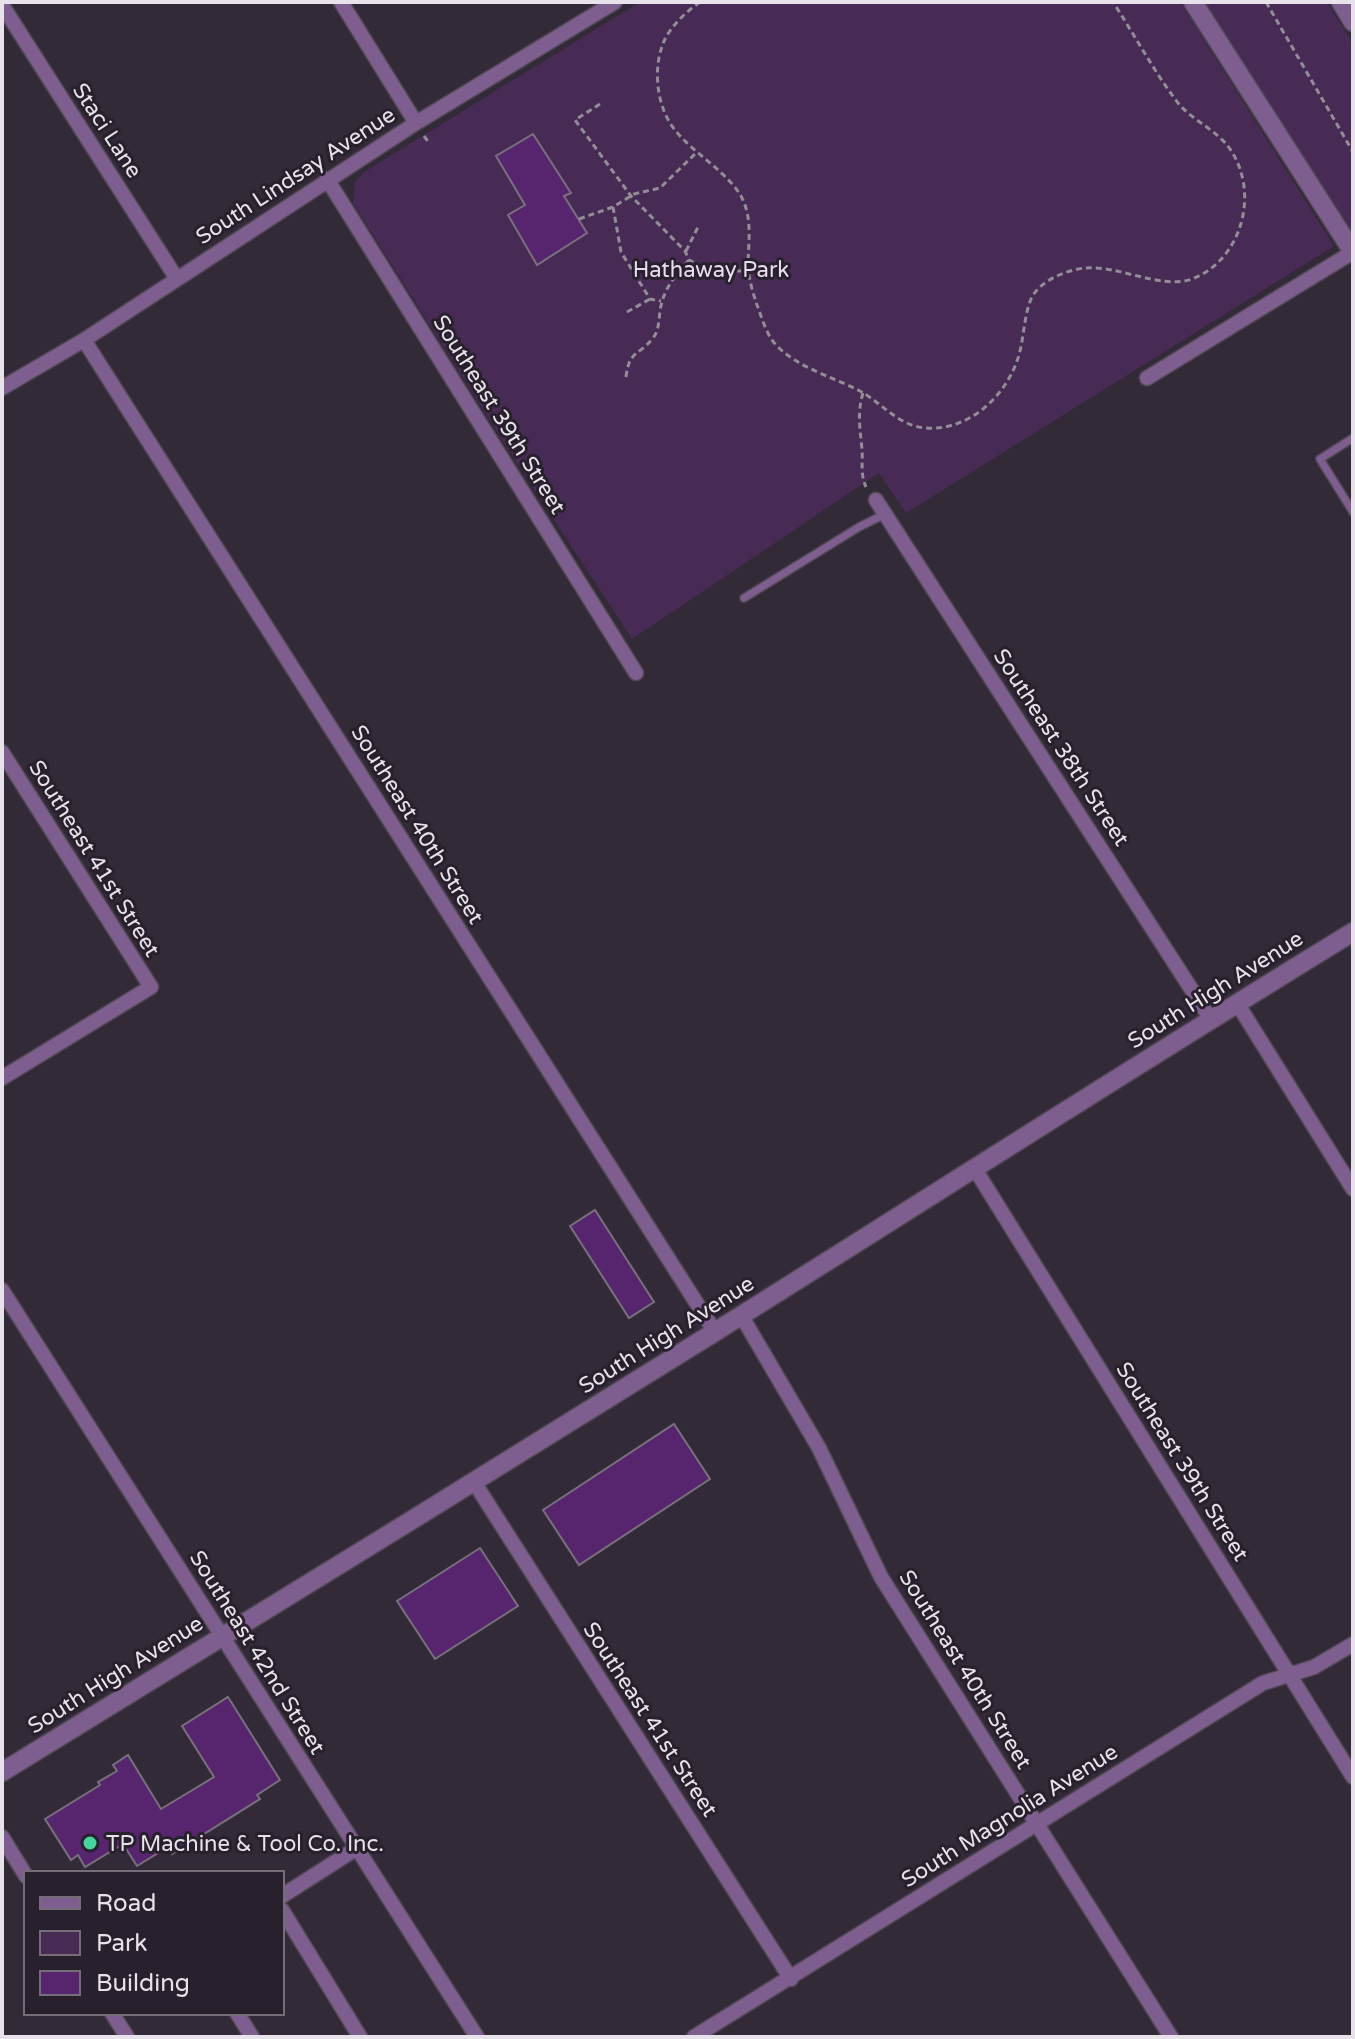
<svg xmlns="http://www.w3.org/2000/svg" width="1355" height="2039" font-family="'Varela Round',sans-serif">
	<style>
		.green { fill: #472b55 }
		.building { fill: #57256e; stroke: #79707e; stroke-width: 2 }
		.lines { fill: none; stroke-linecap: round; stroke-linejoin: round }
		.service-casing { stroke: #4f4853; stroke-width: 10 }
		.minor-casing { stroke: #4f4853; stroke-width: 17 }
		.tertiary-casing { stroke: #4f4853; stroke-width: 21 }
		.path { stroke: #938d97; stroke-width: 3; stroke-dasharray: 6 4; stroke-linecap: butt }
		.service { stroke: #7e5d8f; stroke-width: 7 }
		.minor { stroke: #7e5d8f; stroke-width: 14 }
		.tertiary { stroke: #7e5d8f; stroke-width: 18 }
		.poi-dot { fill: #46d49e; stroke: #28202c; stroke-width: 3 }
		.labels { text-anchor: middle; stroke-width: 6; stroke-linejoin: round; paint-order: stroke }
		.street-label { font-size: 22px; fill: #e8e3eb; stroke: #28202c }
		.park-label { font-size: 22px; fill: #e9dcf1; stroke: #28202c }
		.poi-label { font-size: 22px; fill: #e8e3eb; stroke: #28202c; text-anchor: start }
	</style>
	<rect width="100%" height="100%" fill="#322a36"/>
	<path class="green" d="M640,2h540l154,244 -428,267 -27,-40 -247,166 -126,-193 -153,-243 2,-21 9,-10z
		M1205,2h122l26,42v190z"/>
	<path class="building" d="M533,134l38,59 -7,3 23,37 -50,32 -29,-50 17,-10 -29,-49z
		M595,1210l59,92 -25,16 -59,-92z
		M674,1424l36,55 -131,86 -36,-55z
		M480,1548l38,58 -83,53 -38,-58z
		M228,1697l52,83 -23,15 3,4 -88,55 -4,-7 -31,19 -14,-22 -38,23 -7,-12 -7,5 -26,-41 55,-34 -2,-3 19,-11 -4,-6 15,-10 33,54 53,-32 -32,-51z"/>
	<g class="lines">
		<defs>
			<path id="service" d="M1353,438l-33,21 33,53
				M744,598l115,-71 26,-13"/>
			<path id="minor" d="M341,2l75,121
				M2,5l175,274
				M327,179l309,494
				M84,340l631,992
				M1147,378l206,-126
				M2,388l82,-48 332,-217 199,-121
				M876,500l334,518
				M2,752l149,235 -149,91
				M1237,1003l116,186
				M975,1169l378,608
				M2,1290l475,747
				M741,1315l78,133 62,129 290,460
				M474,1482l317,497
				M2,1837l24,39
				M282,1896l75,-48
				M282,1910l78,127
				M112,2013l15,24
				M237,2013l15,24
				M694,2037l569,-354 51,-16 39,-23"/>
			<path id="tertiary" d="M1193,2l160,250
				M1341,2l12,20
				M2,1772c236,-145 473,-290 708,-437 214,-134 427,-271 643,-403"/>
		</defs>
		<use href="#service" class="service-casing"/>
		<use href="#minor" class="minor-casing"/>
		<use href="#tertiary" class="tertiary-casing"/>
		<path class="path" d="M700,2c-13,9 -28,23 -35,37 -13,27 -9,68 10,91 18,23 54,43 67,68 11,22 6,46 6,69 1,13 5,26 9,38 5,13 9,29 19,40 22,23 57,32 84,46 22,12 38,35 66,37 43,3 81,-32 93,-73 5,-18 5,-39 12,-56 8,-18 35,-29 54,-31 33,-3 77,22 107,11 52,-20 69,-91 35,-134 -15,-18 -39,-27 -52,-46 -23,-31 -41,-65 -62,-97
			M1266,2l87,150
			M600,104l-25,16 56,76 54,55 4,9 24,11h34
			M424,136l6,8
			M613,207l8,45 29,47 11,2
			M579,219l34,-12 21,-13 26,-6 37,-36
			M686,251l13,-26
			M627,312l23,-13
			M626,377c3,-27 13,-21 27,-39 8,-10 5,-25 9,-36 4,-16 16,-30 27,-42
			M863,393c-6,20 -3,35 -1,56 1,14 -2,25 4,38"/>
		<use href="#service" class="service"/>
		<use href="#minor" class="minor"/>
		<use href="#tertiary" class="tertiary"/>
	</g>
	<circle class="poi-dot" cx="90" cy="1843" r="8"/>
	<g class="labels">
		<g class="street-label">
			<text transform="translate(108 130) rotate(57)" y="8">Staci Lane</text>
			<text transform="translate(295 175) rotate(-33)" y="8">South Lindsay Avenue</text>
			<text transform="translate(500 414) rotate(58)" y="8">Southeast 39th Street</text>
			<text transform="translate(1062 747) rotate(57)" y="8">Southeast 38th Street</text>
			<text transform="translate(418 824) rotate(58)" y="8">Southeast 40th Street</text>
			<text transform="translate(95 858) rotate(58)" y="8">Southeast 41st Street</text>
			<text transform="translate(1215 989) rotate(-32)" y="8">South High Avenue</text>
			<text transform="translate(666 1334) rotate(-32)" y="8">South High Avenue</text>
			<text transform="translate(1183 1461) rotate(58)" y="8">Southeast 39th Street</text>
			<text transform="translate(258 1652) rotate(58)" y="8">Southeast 42nd Street</text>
			<text transform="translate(966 1669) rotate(58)" y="8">Southeast 40th Street</text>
			<text transform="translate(115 1674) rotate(-32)" y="8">South High Avenue</text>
			<text transform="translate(651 1719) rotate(57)" y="8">Southeast 41st Street</text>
			<text transform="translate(1009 1815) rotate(-32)" y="8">South Magnolia Avenue</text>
		</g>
		<g class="park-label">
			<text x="711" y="277">Hathaway Park</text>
		</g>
		<g class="poi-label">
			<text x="106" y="1851">TP Machine &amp; Tool Co. Inc.</text>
		</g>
	</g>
	<rect width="1355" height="2039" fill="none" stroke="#e8e3eb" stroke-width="8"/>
	<rect x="24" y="1871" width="260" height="144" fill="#28202c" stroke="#756e78" stroke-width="2"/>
	<rect x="40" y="1897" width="40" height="12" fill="#7e5d8f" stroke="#756e78" stroke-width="2"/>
	<text x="96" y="1911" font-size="24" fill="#e8e3eb">Road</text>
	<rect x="40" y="1931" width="40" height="24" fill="#472b55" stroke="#756e78" stroke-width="2"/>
	<text x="96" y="1951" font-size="24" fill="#e8e3eb">Park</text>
	<rect x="40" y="1971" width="40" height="24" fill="#57256e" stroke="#756e78" stroke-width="2"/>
	<text x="96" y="1991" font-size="24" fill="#e8e3eb">Building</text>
</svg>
